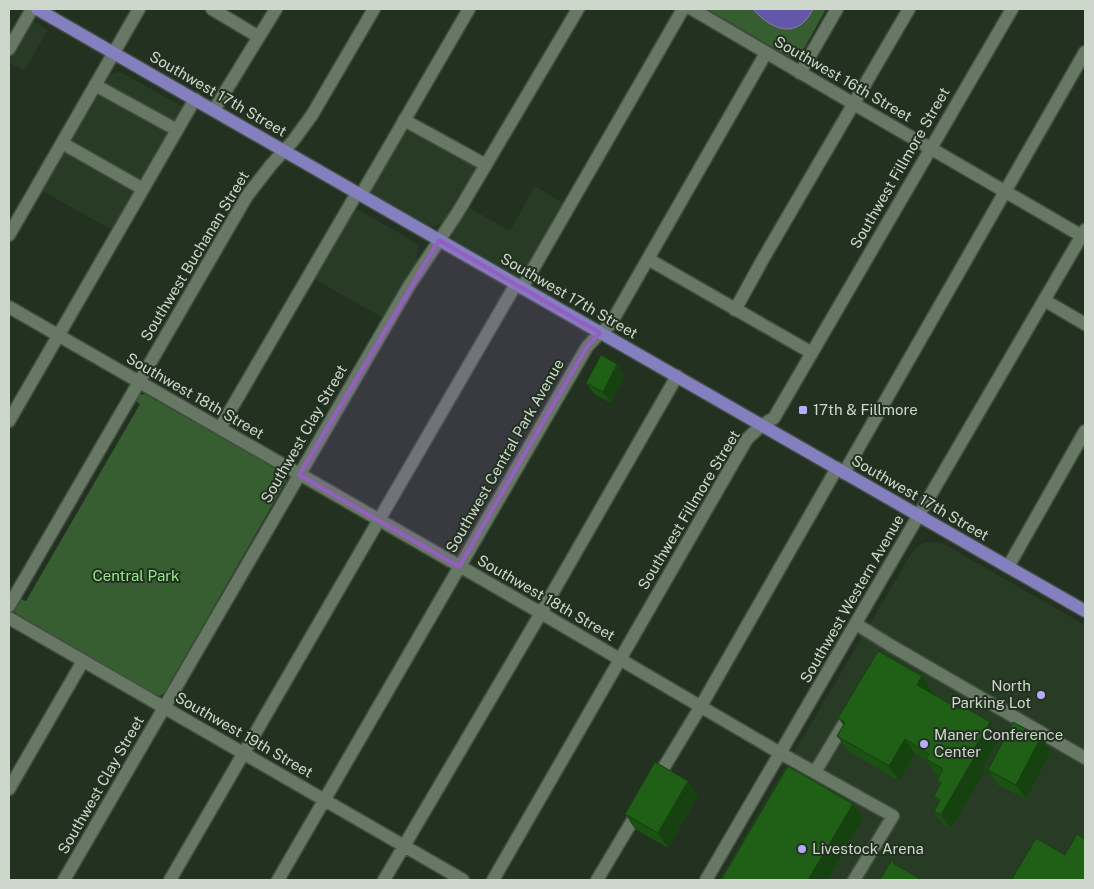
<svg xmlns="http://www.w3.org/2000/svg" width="1094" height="889" font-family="'Public Sans',sans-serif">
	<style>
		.built { fill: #283c25 }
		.green { fill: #375e31 }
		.water { fill: #6457a7; stroke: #847db2 }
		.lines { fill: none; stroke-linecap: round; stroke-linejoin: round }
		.minor-casing { stroke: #424e40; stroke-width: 15 }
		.major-casing { stroke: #424e40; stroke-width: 15 }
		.minor { stroke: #677864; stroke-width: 12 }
		.major { stroke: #847fbf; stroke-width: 12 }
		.wall { fill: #1b5213 }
		.shaded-wall { fill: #16420f }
		.building { fill: #1f5f16; stroke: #16420f }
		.marked { fill: #945fc3; fill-opacity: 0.2; stroke: #945fc3; stroke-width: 4; stroke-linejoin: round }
		.poi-dot { fill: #b5acf9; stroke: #223120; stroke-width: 2 }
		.labels { text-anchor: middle; stroke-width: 4; stroke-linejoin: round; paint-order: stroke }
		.street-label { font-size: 15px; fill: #ced7cc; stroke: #223120 }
		.poi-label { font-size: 15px; fill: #ced7cc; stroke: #223120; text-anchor: start }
		.park-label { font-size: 15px; fill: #94e989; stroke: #223120 }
	</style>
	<rect width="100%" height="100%" fill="#223120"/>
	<path class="built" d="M24,16l24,14 -24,41 -15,-9v-19z
		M119,72l7,3 66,37 -71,123 -79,-44 66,-114 5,-4z
		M401,116l79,45 -38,62 -6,3h-6l-70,-40z
		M535,186l31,19 -44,75 -63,-36 -7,-6 1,-5 15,-26 42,24z
		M347,203l66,38 5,5 -1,14 -34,58 -78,-44z
		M934,542l9,2 10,5 132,76v255h-366l192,-326 7,-8 6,-3z"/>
	<path class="green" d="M707,9h119l-26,47 -4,3 -5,-1z
		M145,394l135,77 5,3 2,4 -1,3 -119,207 -3,5 -4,3 -7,-2 -131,-77 -8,-5 5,-12 2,-1 5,2 114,-197 -5,-4 5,-5z"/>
	<path class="water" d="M753,9h60c-15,31 -41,22 -60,0z"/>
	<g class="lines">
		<defs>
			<path id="minor" d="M212,9l47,28
				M692,9l162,95 228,132
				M9,49l23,-40
				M800,73l37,-64
				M95,85l82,45
				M214,110l62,-101
				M404,120l82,45
				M62,143l81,46
				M361,195l108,-186
				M9,235l130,-226
				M648,259l164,94
				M522,288l161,-279
				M1044,300l41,24
				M9,307l532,306 239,140 113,63 -39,64
				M735,310l28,-51 146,-250
				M9,421l186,-322
				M220,428l137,-235
				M844,473l241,-421
				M1008,567l77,-136
				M9,606l238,-410 24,-31 22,-24 19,-26 62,-106
				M9,618l454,262
				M856,624l34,21 195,113
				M815,772l36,-60
				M655,782l46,-76 136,-238
				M9,789l74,-128
				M64,880l345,-594 49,-74 120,-203
				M170,880l346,-596
				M278,880l309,-533 13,-14 10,-8 156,-272
				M384,880l157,-267 136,-237
				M493,880l254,-441 15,-14 12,-7 238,-409
				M597,880l43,-72
				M706,880l379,-650"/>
			<path id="major" d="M37,9l1048,602"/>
		</defs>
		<use href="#minor" class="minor-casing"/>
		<use href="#major" class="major-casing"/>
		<use href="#minor" class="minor"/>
		<use href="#major" class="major"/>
	</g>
	<path class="wall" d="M625,375l-14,28 -17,-9 -8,-11z
		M932,691l-1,2 69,44 -17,30 2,4 -34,58 -7,-4 -10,-14 5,-8 -5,-7 6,-10 -3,-5 3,-5 -4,-2 -9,-13 -12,-7 -16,27 -51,-30 -11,-15 7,-10 -6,-8z
		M1041,737l10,14 -25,48 -28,-14 -10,-15z
		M698,795l-30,53 -33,-19 -10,-15z"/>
	<path class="shaded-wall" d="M617,364l8,11 -14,28 -8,-11z
		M922,676l10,15 -4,8 -11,-14z
		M990,722l10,15 -17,30 2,4 -34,58 -10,-14 30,-61z
		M1041,737l10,14 -25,48 -10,-14z
		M905,739l10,15 -16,27 -10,-15z
		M688,781l10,14 -30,53 -10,-15z
		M853,804l10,14 -36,62h-19z"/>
	<path class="building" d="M601,355l16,9 -14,28 -17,-9z
		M878,651l44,25 -5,9 42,24 2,-4 29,17 -19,32 4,2 -34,59 -7,-4 6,-11 -6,-4 7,-13 -4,-2 6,-12 -17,-10 3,-5 -24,-15 -16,27 -52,-30 8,-14 -7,-4z
		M1013,722l28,15 -25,48 -28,-15z
		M655,762l33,19 -30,52 -33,-19z
		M788,766l65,38 -45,76h-87z
		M1077,834l8,5v41h-71l-2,-1 24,-41 29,17z
		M892,859l2,5 28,16h-42z"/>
	<path class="marked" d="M439,240l161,93 -13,14 -128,220 -160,-92z"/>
	<g class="poi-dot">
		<rect x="798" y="405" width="10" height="10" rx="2.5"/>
		<circle cx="1041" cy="695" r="5"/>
		<circle cx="924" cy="744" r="5"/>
		<circle cx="802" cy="849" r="5"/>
	</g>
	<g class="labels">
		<g class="street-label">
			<text transform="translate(843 79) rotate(30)" y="5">Southwest 16th Street</text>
			<text transform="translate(218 94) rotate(30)" y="5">Southwest 17th Street</text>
			<text transform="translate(900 168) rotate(-60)" y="5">Southwest Fillmore Street</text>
			<text transform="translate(195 256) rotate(-59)" y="5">Southwest Buchanan Street</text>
			<text transform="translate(569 296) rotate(30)" y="5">Southwest 17th Street</text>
			<text transform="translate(195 396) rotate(30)" y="5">Southwest 18th Street</text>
			<text transform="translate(304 434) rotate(-60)" y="5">Southwest Clay Street</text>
			<text transform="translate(505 456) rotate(-60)" y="5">Southwest Central Park Avenue</text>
			<text transform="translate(920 498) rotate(30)" y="5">Southwest 17th Street</text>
			<text transform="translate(689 510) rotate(-59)" y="5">Southwest Fillmore Street</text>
			<text transform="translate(546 598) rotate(30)" y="5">Southwest 18th Street</text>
			<text transform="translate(852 599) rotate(-60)" y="5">Southwest Western Avenue</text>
			<text transform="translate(244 735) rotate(30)" y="5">Southwest 19th Street</text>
			<text transform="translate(101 785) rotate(-60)" y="5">Southwest Clay Street</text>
		</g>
		<g class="poi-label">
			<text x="813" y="415">17th &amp; Fillmore</text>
			<text x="1031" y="691" text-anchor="end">North<tspan x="1031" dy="17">Parking Lot</tspan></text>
			<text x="934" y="740">Maner Conference<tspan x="934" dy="17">Center</tspan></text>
			<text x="812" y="854">Livestock Arena</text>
		</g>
		<g class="park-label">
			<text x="136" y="581">Central Park</text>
		</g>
	</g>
	<rect width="1094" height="889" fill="none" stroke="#ced7cc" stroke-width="20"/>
</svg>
